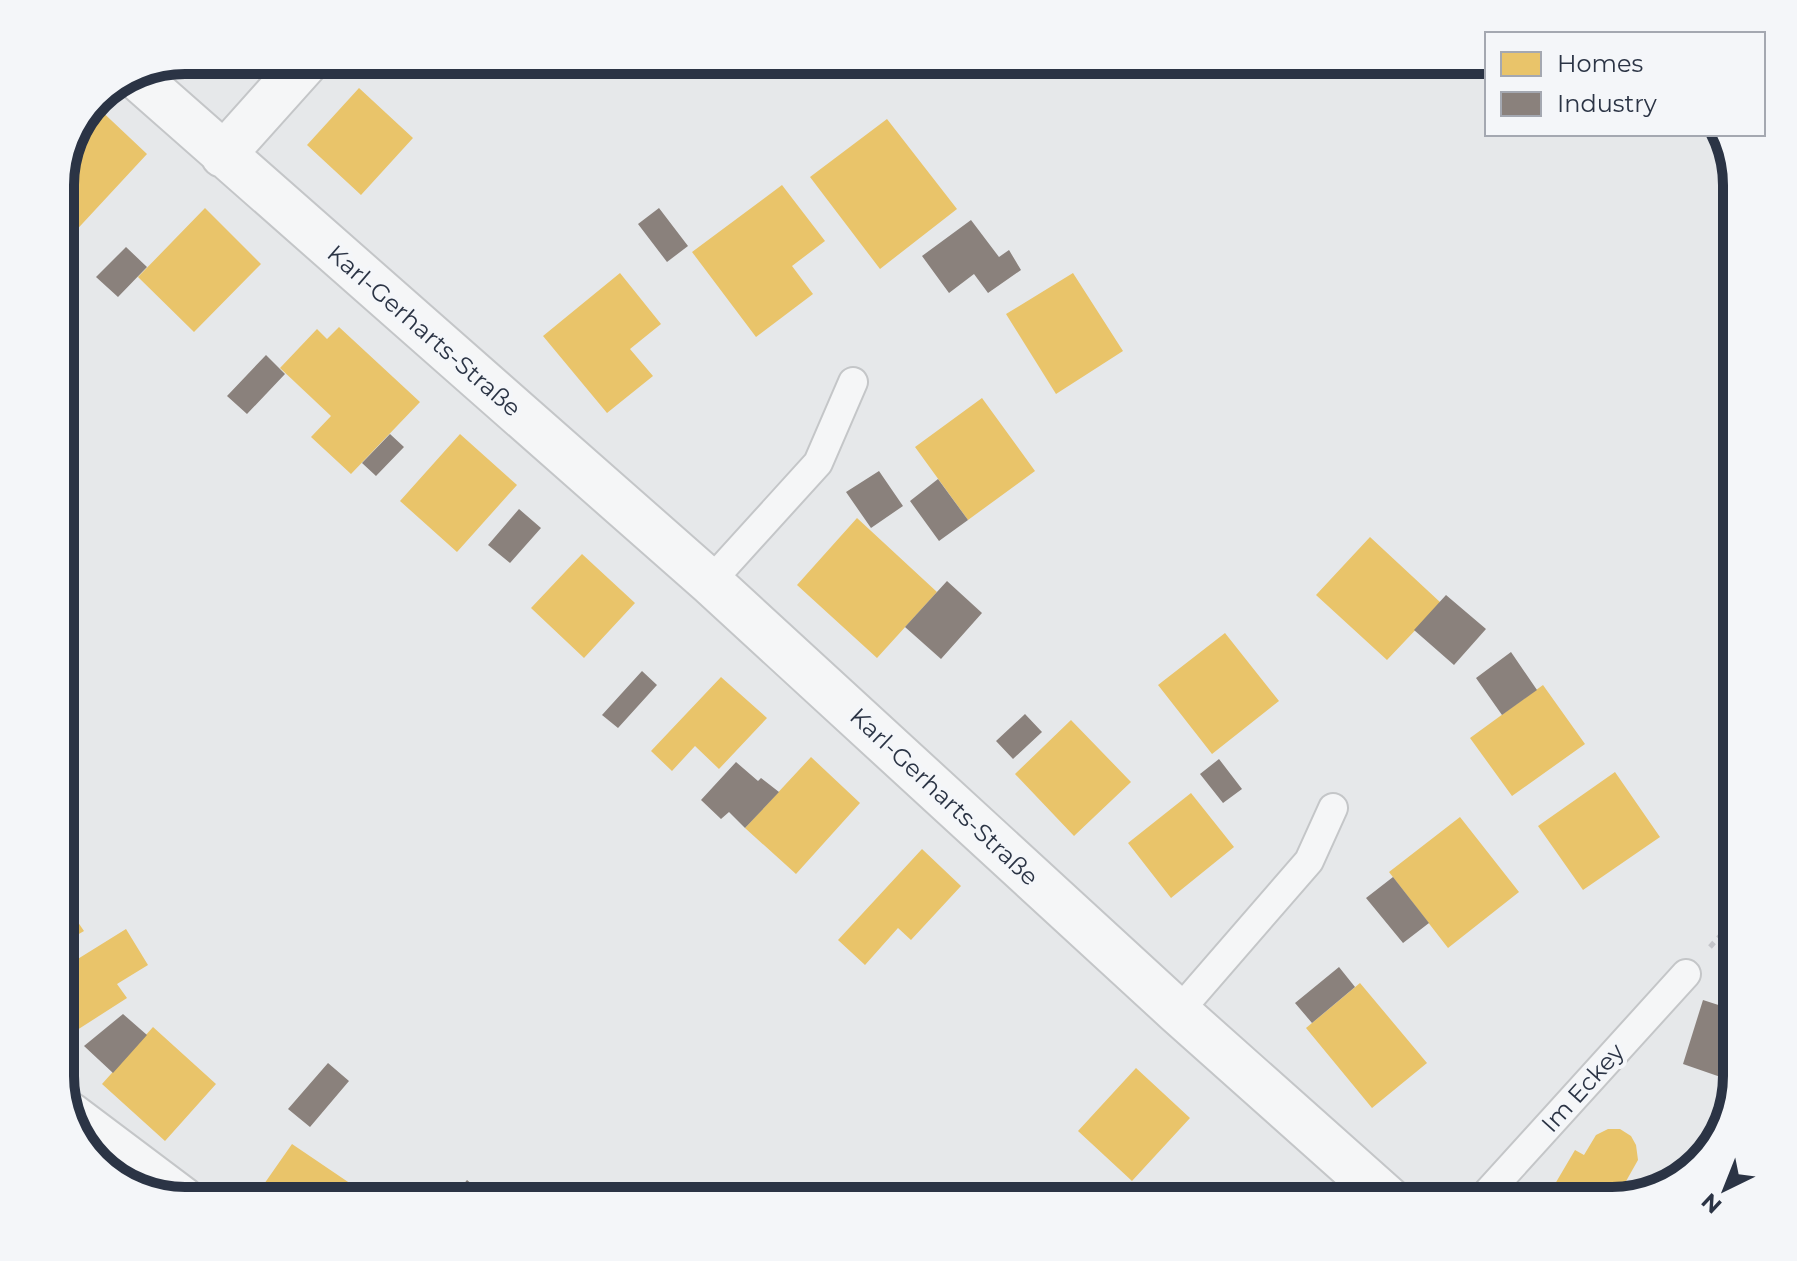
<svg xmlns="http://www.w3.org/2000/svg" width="1797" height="1261" font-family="Montserrat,sans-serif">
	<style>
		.homes { fill: #e9c46a }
		.industry { fill: #8a817c }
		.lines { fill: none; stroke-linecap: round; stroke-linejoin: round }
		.service-casing { stroke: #c4c6c8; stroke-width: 32 }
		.minor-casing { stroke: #c4c6c8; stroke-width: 48 }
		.path { stroke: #c5c6ca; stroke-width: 5; stroke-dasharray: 6 6; stroke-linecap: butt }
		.service { stroke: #f5f6f7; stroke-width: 28 }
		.minor { stroke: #f5f6f7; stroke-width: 44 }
		.labels { text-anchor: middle; stroke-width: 8; stroke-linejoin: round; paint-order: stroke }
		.street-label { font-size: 24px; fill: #2b3445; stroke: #f4f6f9 }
		.rim { fill: none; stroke: #2b3445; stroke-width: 10 }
	</style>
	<rect width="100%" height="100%" fill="#e6e8ea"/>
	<path class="homes" d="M359,88l54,50 -52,57 -54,-50z
		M94,104l53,50 -77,83 -10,-8v-51z
		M887,119l70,90 -77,60 -70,-92z
		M782,185l43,56 -33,25 21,28 -57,43 -64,-85z
		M205,208l56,56 -67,68 -56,-55z
		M620,273l41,51 -31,25 23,27 -46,37 -64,-77z
		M1073,273l50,78 -67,43 -50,-80z
		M339,327l81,75 -69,72 -40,-37 20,-21 -51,-48 37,-39 10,10z
		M982,398l53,73 -67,49 -53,-73z
		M460,434l57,51 -60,67 -57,-51z
		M857,518l80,74 -60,66 -80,-73z
		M1370,537l71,66 -54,57 -71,-65z
		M582,554l53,49 -51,55 -53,-50z
		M1225,633l54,68 -67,53 -54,-69z
		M721,677l46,41 -48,51 -24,-23 -23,25 -21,-20z
		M1543,685l42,59 -73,52 -42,-58z
		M1071,720l60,62 -57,54 -59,-62z
		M811,757l49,46 -64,71 -51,-46z
		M1615,772l45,65 -77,53 -45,-64z
		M1191,793l43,54 -63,51 -43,-55z
		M1460,817l59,75 -71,56 -59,-76z
		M922,849l39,37 -50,54 -13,-12 -33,37 -27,-25z
		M60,896l24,35 -24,14z
		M126,929l22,36 -31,19 10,14 -53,34 -14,-21v-41z
		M1360,983l67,80 -55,45 -66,-80z
		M153,1027l63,57 -51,57 -63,-57z
		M1136,1068l54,50 -58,63 -54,-50z
		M1608,1129h12l11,7 5,9 2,15 -13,23 19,10 -32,8h-67l30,-51 9,5 12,-20z
		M292,1144l62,42 21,15h-115l-5,-4z"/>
	<path class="industry" d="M483,60h27l-13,13z
		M659,208l29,38 -21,16 -29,-38z
		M971,220l28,37 10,-7 12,20 -33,23 -14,-19 -25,19 -27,-37z
		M126,247l21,20 -29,30 -22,-20z
		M266,355l19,19 -38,40 -20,-18z
		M390,434l14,13 -28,29 -14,-13z
		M879,471l24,35 -32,22 -25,-36z
		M938,479l30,41 -29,21 -29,-40z
		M519,509l22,19 -31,35 -22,-18z
		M947,581l35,32 -41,46 -36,-32z
		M1446,595l40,34 -32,36 -40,-35z
		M1511,652l26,38 -35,25 -26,-37z
		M642,671l15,14 -39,43 -16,-13z
		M1025,714l17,18 -29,27 -17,-18z
		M1219,759l23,30 -19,14 -23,-29z
		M736,762l22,19 3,-3 18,14 -34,36 -16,-16 -8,7 -20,-19z
		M1737,810v31l-16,-14z
		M1393,877l36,46 -26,20 -37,-45z
		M1339,967l16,20 -43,36 -17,-20z
		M1703,1000l34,11 -2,71 -52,-18z
		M123,1014l24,21 -34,38 -29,-27z
		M328,1063l21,18 -39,46 -22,-18z
		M467,1180l18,15 7,6h-43z"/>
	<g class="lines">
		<defs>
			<path id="service" d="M710,582l108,-119 35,-81
				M1178,1012l131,-151 24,-53
				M1480,1201l206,-227"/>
			<path id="minor" d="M139,79l571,503 468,430 212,189
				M223,155l85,-95
				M70,1115l113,85"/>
		</defs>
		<use href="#service" class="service-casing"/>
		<use href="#minor" class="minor-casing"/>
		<path class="path" d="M1710,947l27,-30"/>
		<use href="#service" class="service"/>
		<use href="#minor" class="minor"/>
	</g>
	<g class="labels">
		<g class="street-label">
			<text transform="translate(424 331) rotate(41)" y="8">Karl-Gerharts-Straße</text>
			<text transform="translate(944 797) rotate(43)" y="8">Karl-Gerharts-Straße</text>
			<text transform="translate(1583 1088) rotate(-48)" y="8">Im Eckey</text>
		</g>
	</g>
	<path d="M0 0H1797V1261H0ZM185 74H1612A111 111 0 0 1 1723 185V1076A111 111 0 0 1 1612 1187H185A111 111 0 0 1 74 1076V185A111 111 0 0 1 185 74Z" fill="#f4f6f9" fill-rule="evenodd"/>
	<path class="rim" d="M185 74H1612A111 111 0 0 1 1723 185V1076A111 111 0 0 1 1612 1187H185A111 111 0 0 1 74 1076V185A111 111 0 0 1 185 74Z"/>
	<rect x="1485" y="32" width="280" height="104" fill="#f4f6f9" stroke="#a4a8b1" stroke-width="2"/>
	<rect x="1501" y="52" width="40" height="24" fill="#e9c46a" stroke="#a4a8b1" stroke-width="2"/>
	<text x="1557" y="72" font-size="24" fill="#2b3445">Homes</text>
	<rect x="1501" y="92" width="40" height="24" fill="#8a817c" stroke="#a4a8b1" stroke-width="2"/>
	<text x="1557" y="112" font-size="24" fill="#2b3445">Industry</text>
	<g transform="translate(1725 1189) rotate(223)" stroke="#f4f6f9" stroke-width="6" paint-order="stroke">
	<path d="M0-6L14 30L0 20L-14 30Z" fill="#2b3445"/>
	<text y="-12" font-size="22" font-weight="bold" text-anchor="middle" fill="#2b3445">N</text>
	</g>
</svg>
